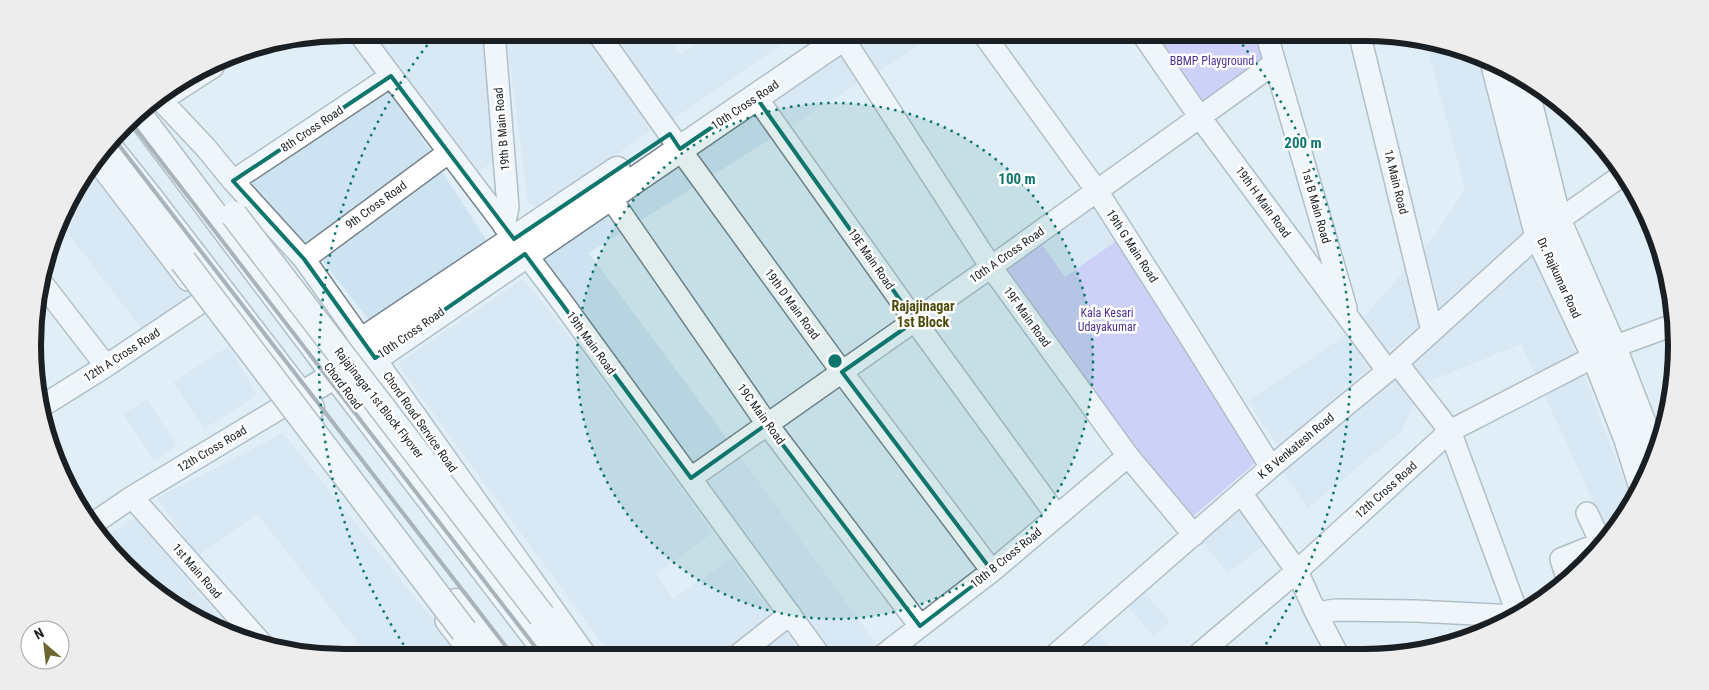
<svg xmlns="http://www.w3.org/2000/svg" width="1709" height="690" font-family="'Roboto Condensed',sans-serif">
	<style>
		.built { fill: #cee3f1 }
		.green { fill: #b7adf8 }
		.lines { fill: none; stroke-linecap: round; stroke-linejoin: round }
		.minor-casing { stroke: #78848c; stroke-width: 24 }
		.major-casing { stroke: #78848c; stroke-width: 29 }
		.minor { stroke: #fff; stroke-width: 21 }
		.major { stroke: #fff; stroke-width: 26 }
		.rail { stroke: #646c72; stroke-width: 4 }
		.major-bridge-casing { stroke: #78848c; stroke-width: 29; stroke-linecap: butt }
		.major-bridge { stroke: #fff; stroke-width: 26 }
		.marked { fill: none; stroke: #0f766e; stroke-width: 4; stroke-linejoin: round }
		.ring { fill: none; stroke: #0f766e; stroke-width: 2.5; stroke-dasharray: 2.5 5 }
		.labels { text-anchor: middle; stroke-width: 5; stroke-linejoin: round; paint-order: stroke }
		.park-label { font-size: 12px; fill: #4d3494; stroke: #fff }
		.street-label { font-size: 12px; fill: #1a1f23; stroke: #fff }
		.neighbourhood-label { font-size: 14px; font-weight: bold; fill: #4f4907; stroke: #fff }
		.rim { fill: none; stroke: #1a1f23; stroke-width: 6 }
		.centre { fill: #0f766e; stroke: #fff; stroke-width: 2.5 }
		.ring-label { font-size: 15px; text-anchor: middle; font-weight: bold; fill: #0f766e; stroke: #fff; stroke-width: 5; stroke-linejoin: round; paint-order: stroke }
	</style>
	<rect width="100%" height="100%" fill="#e0eef7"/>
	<path class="built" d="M372,33h113l15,124 -25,17z
		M506,33h83l62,98 -111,75 -12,-2z
		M639,33h26l15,21 31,-21h87l-130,90 -50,-75z
		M869,33h70l-350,220 142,191 154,212h-56l-288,-396z
		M1426,43l38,6 17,10 45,175 -248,212 -30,-45 96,-65 16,-15 73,-83 32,-49z
		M383,84l54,75 -136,98 -54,-75z
		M94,164l99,130 -52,34 -79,-102 12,-37z
		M439,167l48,74 -118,79 -51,-65z
		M1097,203l25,34 -57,41 -24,-35z
		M1537,251l95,252 -8,15 -15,18 -88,-192 -98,40 -22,48 -93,76 -26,-37z
		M523,279l49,60 141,194 -57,41 17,25 58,-41 72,98 -191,1 -215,-293z
		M229,346l28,49 -53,34 -31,-47z
		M147,399l30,47 -23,15 -31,-47z
		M283,433l180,224h-94l-112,-143 -59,42 -41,-58z
		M1243,501l29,38 -44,34 -27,-33z
		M137,517l52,66 46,53 -80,-43 -52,-55z
		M1142,589l28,33 -17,14 -28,-33z
		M1094,629l22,27h-51z"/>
	<path class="green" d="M1155,33h105l8,25 -64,44z
		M1122,237l138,222 -71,61 -188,-249 40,-28 24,34z"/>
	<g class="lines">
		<defs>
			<path id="minor" d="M358,32l201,266 261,358
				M494,32l14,175 -4,19
				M597,32l90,127 155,213 150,199
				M982,32l115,159 93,146 81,130
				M1141,32l58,84 188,254
				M1266,32l80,276
				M1359,32l73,299
				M843,38l148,229 137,189 66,79
				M756,97l159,224 142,195
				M159,98l47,50 27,33 71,78 283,398
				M162,100l51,-33
				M97,161l91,119
				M233,181l158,-105
				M610,197l157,227 153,202
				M304,259l145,-107
				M42,283l64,83
				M1397,363l53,68 68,184
				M39,408l67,-42 97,-65
				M691,478l300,-211 284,-204
				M1241,493l56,78 19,42 22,42
				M132,497l130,147
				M91,525l41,-28 170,-102
				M1568,581l-7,-22 40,-16 -14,-30
				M1316,613l20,-3 79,1 101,5
				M446,621l28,36
				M1198,655l99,-84 153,-140 163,-84 63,-23
				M737,656l53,-42
				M882,656l110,-85 136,-115
				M1054,656l217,-189 126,-104 141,-128 83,-59"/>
			<path id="major" d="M1495,67l43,168 57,121 32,82 14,45
				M1524,83l34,138 55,126 33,85 8,25
				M137,112l198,263 216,282
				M109,147l40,50 162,211
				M337,371l25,-30 255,-171
				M302,395l33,-20 40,-17 476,-326
				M456,602l41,55
				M548,625l23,32"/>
		</defs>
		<use href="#minor" class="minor-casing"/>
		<use href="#major" class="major-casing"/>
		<use href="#minor" class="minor"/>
		<use href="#major" class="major"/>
		<path class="rail" d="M130,121l413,536
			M115,140l399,517"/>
		<defs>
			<path id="major-bridge" d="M234,215l308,401
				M183,261l281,370"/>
		</defs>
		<use href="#major-bridge" class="major-bridge-casing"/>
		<use href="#major-bridge" class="major-bridge"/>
	</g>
	<path d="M0 0H1709V690H0ZM391,76l123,163 156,-105 10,15 76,-52 159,224 -73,51 150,199 -72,55 -153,-202 -76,54 -166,-224 -150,104 -71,-99 -71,-78z" fill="#e0eef7" fill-opacity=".55" fill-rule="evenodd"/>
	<path class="marked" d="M391,76l123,163 156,-105 10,15 76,-52 159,224 -73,51 150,199 -72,55 -153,-202 -76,54 -166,-224 -150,104 -71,-99 -71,-78z"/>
	<circle cx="835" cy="361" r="258" fill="#0f766e" fill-opacity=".12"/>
	<g class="ring">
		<circle cx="835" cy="361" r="258"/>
		<path d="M412 657A516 516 0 0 1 437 33M1233 33A516 516 0 0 1 1260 653"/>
	</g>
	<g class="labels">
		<g class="park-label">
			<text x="1212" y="65">BBMP Playground</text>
			<text x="1107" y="317">Kala Kesari<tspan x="1107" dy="14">Udayakumar</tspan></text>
		</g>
		<g class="street-label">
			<text transform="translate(745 105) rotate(-34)" y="4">10th Cross Road</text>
			<text transform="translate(312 129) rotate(-34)" y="4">8th Cross Road</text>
			<text transform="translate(502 129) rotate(-95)" y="4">19th B Main Road</text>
			<text transform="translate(1396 182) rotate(76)" y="4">1A Main Road</text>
			<text transform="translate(1263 202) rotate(54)" y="4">19th H Main Road</text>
			<text transform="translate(376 205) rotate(-36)" y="4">9th Cross Road</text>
			<text transform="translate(1316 206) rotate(74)" y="4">1st B Main Road</text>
			<text transform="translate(1132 246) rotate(57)" y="4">19th G Main Road</text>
			<text transform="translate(1007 255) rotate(-35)" y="4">10th A Cross Road</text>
			<text transform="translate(871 259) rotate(55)" y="4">19E Main Road</text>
			<text transform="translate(1559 278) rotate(65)" y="4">Dr. Rajkumar Road</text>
			<text transform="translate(792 304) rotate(54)" y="4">19th D Main Road</text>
			<text transform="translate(1027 317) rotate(54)" y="4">19F Main Road</text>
			<text transform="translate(411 333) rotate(-35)" y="4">10th Cross Road</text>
			<text transform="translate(591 343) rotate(54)" y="4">19th Main Road</text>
			<text transform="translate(122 355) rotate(-33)" y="4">12th A Cross Road</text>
			<text transform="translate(343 386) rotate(53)" y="4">Chord Road</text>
			<text transform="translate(379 403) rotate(52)" y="4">Rajajinagar 1st Block Flyover</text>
			<text transform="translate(761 414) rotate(54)" y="4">19C Main Road</text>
			<text transform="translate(420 422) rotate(55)" y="4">Chord Road Service Road</text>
			<text transform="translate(1296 446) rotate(-40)" y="4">K B Venkatesh Road</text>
			<text transform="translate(212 449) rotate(-31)" y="4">12th Cross Road</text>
			<text transform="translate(1386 490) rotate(-42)" y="4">12th Cross Road</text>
			<text transform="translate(1006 558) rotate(-39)" y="4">10th B Cross Road</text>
			<text transform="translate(197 571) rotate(49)" y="4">1st Main Road</text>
		</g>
		<g class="neighbourhood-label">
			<text x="923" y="311">Rajajinagar<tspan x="923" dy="16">1st Block</tspan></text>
		</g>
	</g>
	<path d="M0 0H1709V690H0ZM345 41H1364A304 304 0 0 1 1668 345V345A304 304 0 0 1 1364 649H345A304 304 0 0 1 41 345V345A304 304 0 0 1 345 41Z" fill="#ededed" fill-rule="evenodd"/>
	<path class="rim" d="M345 41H1364A304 304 0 0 1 1668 345V345A304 304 0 0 1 1364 649H345A304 304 0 0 1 41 345V345A304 304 0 0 1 345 41Z"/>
	<circle cx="835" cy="361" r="8" class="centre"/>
	<g class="ring-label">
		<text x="1303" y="148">200 m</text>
		<text x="1017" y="184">100 m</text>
	</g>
	<g transform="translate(45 645) rotate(332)"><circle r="24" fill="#ffffff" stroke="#a3a5a7"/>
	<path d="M0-4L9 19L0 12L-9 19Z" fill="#6c6633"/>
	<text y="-8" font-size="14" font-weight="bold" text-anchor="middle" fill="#1a1f23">N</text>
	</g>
</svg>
